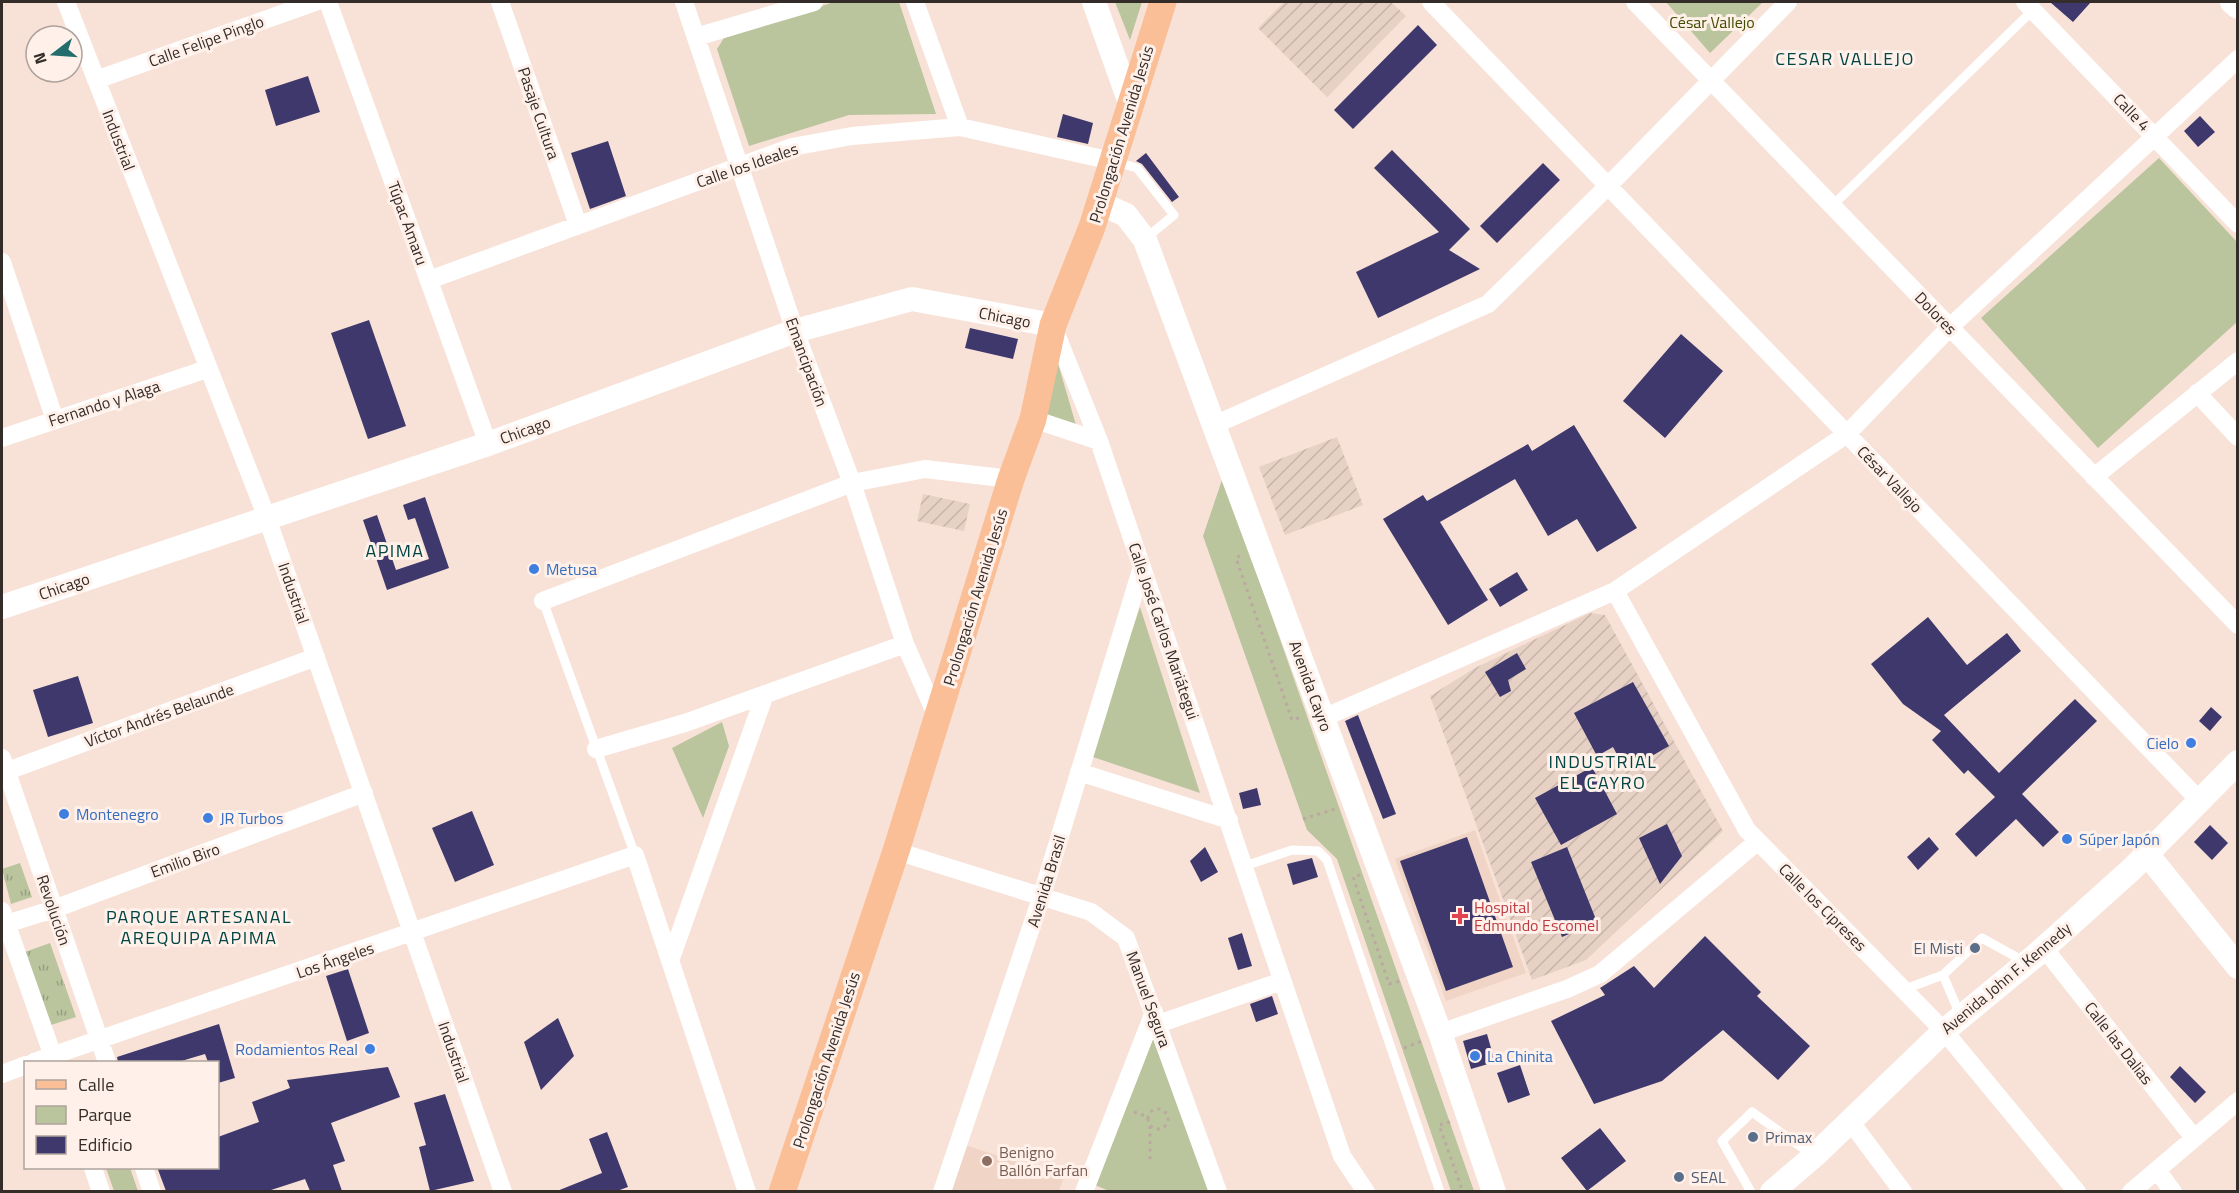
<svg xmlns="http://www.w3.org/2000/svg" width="2239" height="1193" font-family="'Titillium Web',sans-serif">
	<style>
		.industrial { fill: url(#industrial-furrows) }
		.built { fill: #f0d4c5 }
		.grass { fill: url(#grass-tufts) }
		.park { fill: #bac49d }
		.building { fill: #3f386c }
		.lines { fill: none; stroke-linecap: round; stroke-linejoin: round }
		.path { stroke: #bba9a1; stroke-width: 3; stroke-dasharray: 3 4.5; stroke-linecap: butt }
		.lane { stroke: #fff; stroke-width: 9 }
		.street { stroke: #fff; stroke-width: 18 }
		.secondary { stroke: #fff; stroke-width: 24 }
		.primary { stroke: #fbbf98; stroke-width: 27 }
		.shop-dot { fill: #3f7fe0; stroke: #fff1ea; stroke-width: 2 }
		.health-dot { fill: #e0444e; stroke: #fff1ea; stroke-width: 2 }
		.service-dot { fill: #5c6f8a; stroke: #fff1ea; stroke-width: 2 }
		.education-dot { fill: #8d6e63; stroke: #fff1ea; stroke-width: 2 }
		.labels { text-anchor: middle; stroke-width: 6; stroke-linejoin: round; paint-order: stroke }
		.park-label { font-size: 16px; fill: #424e01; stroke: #fff1ea }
		.street-label { font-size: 16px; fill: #342c28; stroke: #fff1ea }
		.shop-label { font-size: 16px; fill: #366cbe; stroke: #fff1ea; text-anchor: start }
		.health-label { font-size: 16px; fill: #be3a42; stroke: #fff1ea; text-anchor: start }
		.service-label { font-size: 16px; fill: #4e5e75; stroke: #fff1ea; text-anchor: start }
		.education-label { font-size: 16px; fill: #785e54; stroke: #fff1ea; text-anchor: start }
		.neighbourhood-label { font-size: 18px; letter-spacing: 1.5px; fill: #014544; stroke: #fff1ea }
	</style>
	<defs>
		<pattern id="industrial-furrows" width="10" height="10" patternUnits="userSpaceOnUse" patternTransform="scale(1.5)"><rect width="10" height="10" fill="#e7d1c5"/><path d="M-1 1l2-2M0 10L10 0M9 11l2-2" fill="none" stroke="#c7b4a9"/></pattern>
		<pattern id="grass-tufts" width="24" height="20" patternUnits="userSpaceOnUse" patternTransform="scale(1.5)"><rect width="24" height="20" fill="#bac49d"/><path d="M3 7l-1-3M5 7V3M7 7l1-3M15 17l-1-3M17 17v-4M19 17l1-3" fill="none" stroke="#989f80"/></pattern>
	</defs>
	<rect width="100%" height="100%" fill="#f8e2d7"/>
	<path class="industrial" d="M1284,2h107l15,14 -79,81 -69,-69z
		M1337,437l26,68 -78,30 -26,-68z
		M923,494l47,10 -6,27 -47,-10z
		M1590,613l15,2 118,216 -137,129 -54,20 -102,-284 45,-28z"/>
	<path class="built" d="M1475,830l51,143 -80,28 -51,-142z
		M965,1145l99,32 -5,14 -108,1z"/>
	<path class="grass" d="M20,863l12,34 -21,7 -9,-35z
		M50,943l26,74 -25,8 -26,-73z"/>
	<path class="park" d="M834,2h65l37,112 -87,1 -100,31 -32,-97 7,-11z
		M1115,2h27l-12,38z
		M1666,2h97l-53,51z
		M2159,158l78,84v80l-139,126 -117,-130z
		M1057,360l19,65 -36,-5z
		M1223,477l251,714h-23l-114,-332 -30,-29 -104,-294z
		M1140,607l60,186 -110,-37z
		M722,722l7,24 -26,72 -31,-70z
		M1154,1036l58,155h-103l-14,-6z
		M106,1168h24l8,23h-24z"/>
	<path class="building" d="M2050,2h41l-18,20z
		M1418,25l19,20 -84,84 -19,-19z
		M308,76l12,36 -44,14 -11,-36z
		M1063,114l30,9 -5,21 -31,-7z
		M2200,116l15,16 -17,15 -14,-16z
		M608,141l18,55 -36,13 -19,-56z
		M1392,150l78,79 -21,21 31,19 -102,49 -22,-46 83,-40 -65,-64z
		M1146,153l33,44 -7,5 -30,-38 -6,-3z
		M1543,163l17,17 -63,63 -17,-17z
		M369,320l37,106 -38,13 -37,-106z
		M970,328l48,11 -5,20 -48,-11z
		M1681,334l42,37 -58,67 -42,-37z
		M1574,425l63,103 -40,24 -20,-33 -29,17 -33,-57 -75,43 48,78 -40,25 -65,-106 40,-24 4,6 101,-57 4,7z
		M425,497l24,71 -62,22 -24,-70 14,-5 19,55 33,-11 -14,-41 -7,2 -5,-15z
		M1517,572l11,18 -28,17 -11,-18z
		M1928,617l39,48 40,-32 14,18 -77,64 55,58 76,-74 22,22 -75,73 37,38 -16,15 -27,-28 -40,38 -21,-23 40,-37 -27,-27 -4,4 -32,-34 9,-9 -38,-27 -32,-40z
		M1517,653l9,16 -18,11 3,11 -11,6 -15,-25z
		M78,676l15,47 -45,14 -15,-47z
		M1633,682l36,64 -43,25 -13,-24 -16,9 -23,-43z
		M2211,707l11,10 -12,14 -11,-10z
		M1358,715l38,99 -13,5 -38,-98z
		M1592,767l25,47 -56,31 -26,-47z
		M1257,788l4,17 -18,4 -4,-16z
		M472,811l22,54 -39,17 -23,-54z
		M1667,824l15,32 -22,28 -21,-46z
		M2210,825l18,18 -16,17 -18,-18z
		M1467,837l46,130 -67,24 -46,-130z
		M1929,837l10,12 -21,21 -11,-13z
		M1205,847l13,25 -17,10 -11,-21z
		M1567,847l30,75 -35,15 -31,-75z
		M1312,858l6,19 -25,8 -6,-21z
		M1242,933l10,33 -14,4 -10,-32z
		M1705,936l56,56 -4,4 53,50 -32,34 -55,-50 -61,51 -68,23 -43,-83 54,-26 -5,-7 34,-22 20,22z
		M348,969l21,64 -22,8 -21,-65z
		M1272,996l6,18 -22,8 -6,-18z
		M558,1018l16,38 -33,34 -17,-48z
		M219,1024l16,54 -17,5v-21h-10l-3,-8 -27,8h-60l-1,-5z
		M1487,1034l8,28 -24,7 -8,-28z
		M1520,1065l10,30 -22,8 -11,-30z
		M2180,1066l26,26 -11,11 -25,-26z
		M388,1067l12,30 -69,26 14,38 -12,4 9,26h-32l-5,-12 -37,12h-102l-9,-24h61v-30l41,-15 -7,-20 38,-14 -3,-8z
		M445,1094l29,87 -44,10 -11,-44 7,-2 -12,-42z
		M1600,1128l26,33 -39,30 -26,-33z
		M607,1132l21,55 -11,4h-60l45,-18 -13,-34z"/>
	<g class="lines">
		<path class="path" d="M1240,556l-4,2 56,162 10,-3
			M1303,819l32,-10
			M1360,875l-7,2 36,107 11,-3
			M1404,1048l18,-7
			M1148 1119a10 10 0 1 1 20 0a10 10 0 1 1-20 0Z
			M1134,1112l14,5
			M1450,1122l-11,3 24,67
			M1150,1159v-34"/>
		<path class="lane" d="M1116,162l21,6 37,47 -28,23
			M1832,206l201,-196
			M543,601l92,254
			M1245,866l47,-16 26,1 9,9 113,332
			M1905,989l38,-14
			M1961,1017l-18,-42 39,-37 43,24
			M1751,1192l-29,-51 30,-29 62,44"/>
		<path class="street" d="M66,2l201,516 236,674
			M328,2l160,442
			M500,2l78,223
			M684,2l111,329 57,152 53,161 33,75
			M915,2l45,125
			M1431,2l768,798
			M1635,2l603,623
			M2025,2l213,222
			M696,37l118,-35
			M96,80l219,-78
			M2,262l53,158
			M429,280l363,-133 60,-11 108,-9 152,34
			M1053,326l46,115 243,715 24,36
			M2197,393l41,44
			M1033,419l66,22
			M1214,425l274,-121 120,-118 180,-184
			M2,438l205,-69
			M2094,477l144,-116
			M1615,591l132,239 197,201 133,161
			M543,601l309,-118 73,-14 86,10
			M1323,718l292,-127 232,-157 103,-107 288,-268
			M596,749l89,-26 220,-79
			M2,758l105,304
			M1079,772l150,48
			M2,773l314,-116
			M896,851l195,61 35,26 92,254
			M2,911l53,151
			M6,924l48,-15 310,-116
			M2044,948l150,190
			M670,961l95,-267
			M1158,1024l124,-43
			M1440,1033l127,-44 33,-15 158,-133
			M34,1062l601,-207 112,337
			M2,1074l24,-9
			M1850,1121l53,71
			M93,1168l8,24
			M144,1168l8,24
			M2157,1170l16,22
			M942,1192l99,-294 101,-331
			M1084,1192l70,-180
			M2131,1192l107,-91"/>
		<path class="secondary" d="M1094,2l36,101
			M2232,2l6,5
			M1099,203l27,12 19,25 295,793 54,159
			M2,607l486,-163 307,-113 117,-32 141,26
			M2147,854l91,113
			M1772,1192l42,-36 130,-125 91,-75 97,-87 106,-107"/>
		<path class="primary" d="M782,1192l114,-341 115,-372 22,-60 20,-94 39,-98 71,-225"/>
	</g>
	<g class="shop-dot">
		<circle cx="534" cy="569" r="6"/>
		<circle cx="2191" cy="743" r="6"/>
		<circle cx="64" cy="814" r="6"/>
		<circle cx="208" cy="818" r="6"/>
		<circle cx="2067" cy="839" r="6"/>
		<circle cx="370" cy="1049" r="6"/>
		<circle cx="1475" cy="1056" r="6"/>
	</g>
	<path class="health-dot" d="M1457 907h6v6h6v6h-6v6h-6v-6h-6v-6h6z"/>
	<g class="service-dot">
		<circle cx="1975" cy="948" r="6"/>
		<circle cx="1753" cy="1137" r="6"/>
		<circle cx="1679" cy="1177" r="6"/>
	</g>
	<circle class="education-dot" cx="987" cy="1161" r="6"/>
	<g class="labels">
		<g class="park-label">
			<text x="1712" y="28">César Vallejo</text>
		</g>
		<g class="street-label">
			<text transform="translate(206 41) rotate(-20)" y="6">Calle Felipe Pinglo</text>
			<text transform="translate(2132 112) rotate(46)" y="6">Calle 4</text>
			<text transform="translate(539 113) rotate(71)" y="6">Pasaje Cultura</text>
			<text transform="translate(1121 134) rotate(-73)" y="6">Prolongación Avenida Jesús</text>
			<text transform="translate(119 140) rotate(69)" y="6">Industrial</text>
			<text transform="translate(747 165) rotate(-19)" y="6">Calle los Ideales</text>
			<text transform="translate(408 223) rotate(70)" y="6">Túpac Amaru</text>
			<text transform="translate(1936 313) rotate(46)" y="6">Dolores</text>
			<text transform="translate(1005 317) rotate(11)" y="6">Chicago</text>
			<text transform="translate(807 362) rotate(70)" y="6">Emancipación</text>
			<text transform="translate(104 403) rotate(-18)" y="6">Fernando y Alaga</text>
			<text transform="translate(525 430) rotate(-20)" y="6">Chicago</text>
			<text transform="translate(1890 479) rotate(46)" y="6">César Vallejo</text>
			<text transform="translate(64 586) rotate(-19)" y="6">Chicago</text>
			<text transform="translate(294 593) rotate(71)" y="6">Industrial</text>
			<text transform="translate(975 597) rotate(-73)" y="6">Prolongación Avenida Jesús</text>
			<text transform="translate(1164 631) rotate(71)" y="6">Calle José Carlos Mariátegui</text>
			<text transform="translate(1311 686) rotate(70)" y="6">Avenida Cayro</text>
			<text transform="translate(159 715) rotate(-20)" y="6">Víctor Andrés Belaunde</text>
			<text transform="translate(185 860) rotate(-20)" y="6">Emilio Biro</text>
			<text transform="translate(1046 881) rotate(-73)" y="6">Avenida Brasil</text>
			<text transform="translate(1823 907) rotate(45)" y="6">Calle los Cipreses</text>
			<text transform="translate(54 910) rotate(71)" y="6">Revolución</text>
			<text transform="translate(335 960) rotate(-19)" y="6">Los Ángeles</text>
			<text transform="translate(2006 978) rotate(-40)" y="6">Avenida John F. Kennedy</text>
			<text transform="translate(1149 999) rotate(70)" y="6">Manuel Segura</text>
			<text transform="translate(2119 1043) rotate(52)" y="6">Calle las Dalias</text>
			<text transform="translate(454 1052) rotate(71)" y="6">Industrial</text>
			<text transform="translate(826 1060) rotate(-72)" y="6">Prolongación Avenida Jesús</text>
		</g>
		<g class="shop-label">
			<text x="546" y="575">Metusa</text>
			<text x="2179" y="749" text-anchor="end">Cielo</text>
			<text x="76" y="820">Montenegro</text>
			<text x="220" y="824">JR Turbos</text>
			<text x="2079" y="845">Súper Japón</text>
			<text x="358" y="1055" text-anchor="end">Rodamientos Real</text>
			<text x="1487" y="1062">La Chinita</text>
		</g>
		<g class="health-label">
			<text x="1474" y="913">Hospital<tspan x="1474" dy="18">Edmundo Escomel</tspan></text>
		</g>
		<g class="service-label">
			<text x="1963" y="954" text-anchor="end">El Misti</text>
			<text x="1765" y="1143">Primax</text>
			<text x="1691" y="1183">SEAL</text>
		</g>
		<g class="education-label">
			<text x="999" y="1158">Benigno<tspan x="999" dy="18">Ballón Farfan</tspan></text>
		</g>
		<g class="neighbourhood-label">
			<text x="1845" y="65">CESAR VALLEJO</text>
			<text x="395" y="557">APIMA</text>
			<text x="1603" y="768">INDUSTRIAL<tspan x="1603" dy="21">EL CAYRO</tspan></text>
			<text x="199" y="923">PARQUE ARTESANAL<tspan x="199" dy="21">AREQUIPA APIMA</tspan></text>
		</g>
	</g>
	<rect width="2239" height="1193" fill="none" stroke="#342c28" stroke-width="6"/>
	<rect x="24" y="1061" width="195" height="108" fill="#fff1ea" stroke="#aea29c" stroke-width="1.5"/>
	<rect x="36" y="1080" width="30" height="9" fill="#fbbf98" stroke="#aea29c" stroke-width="1.5"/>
	<text x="78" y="1091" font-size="18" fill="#342c28">Calle</text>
	<rect x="36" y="1106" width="30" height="18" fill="#bac49d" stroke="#aea29c" stroke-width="1.5"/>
	<text x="78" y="1121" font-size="18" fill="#342c28">Parque</text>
	<rect x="36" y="1136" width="30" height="18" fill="#3f386c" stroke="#aea29c" stroke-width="1.5"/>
	<text x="78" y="1151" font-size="18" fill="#342c28">Edificio</text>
	<g transform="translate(54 54) rotate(253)"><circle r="28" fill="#fff1ea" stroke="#aea29c" stroke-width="1.5"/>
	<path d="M0-4.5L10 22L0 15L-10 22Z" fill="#236e6d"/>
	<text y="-9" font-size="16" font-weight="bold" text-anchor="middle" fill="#342c28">N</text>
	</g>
</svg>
